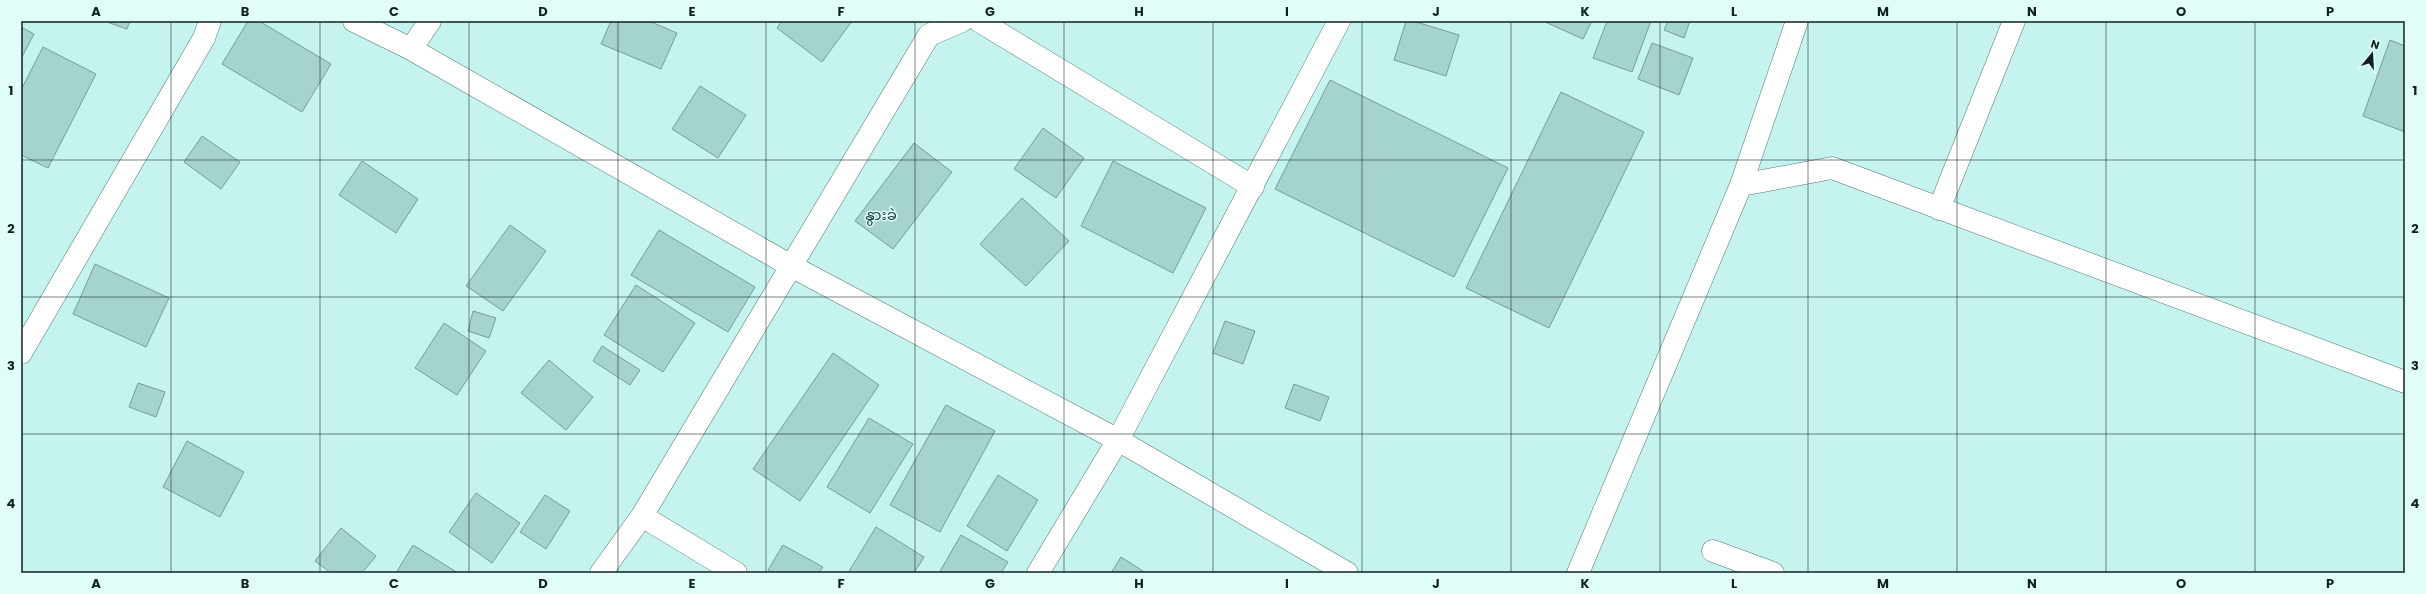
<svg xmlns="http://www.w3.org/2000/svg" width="2426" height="594" font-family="Poppins,'Noto Sans Myanmar',sans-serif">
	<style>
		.building { fill: #a5d3cd; stroke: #739f9a }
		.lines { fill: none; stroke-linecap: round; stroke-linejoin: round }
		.street-casing { stroke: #4d7874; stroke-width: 23 }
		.street { stroke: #fff; stroke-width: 22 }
		.grid { fill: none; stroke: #0f211f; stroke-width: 1; stroke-opacity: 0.55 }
		.labels { text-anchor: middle; stroke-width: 3; stroke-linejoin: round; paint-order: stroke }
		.quarter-label { font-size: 15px; fill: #194440; stroke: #e1fdfa }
		.neatline { fill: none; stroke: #0f211f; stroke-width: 1.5 }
		.grid-label { font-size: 13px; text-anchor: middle; font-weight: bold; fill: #0f211f }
	</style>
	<rect width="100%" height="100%" fill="#c5f4ee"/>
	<path class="building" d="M104,21h26l-3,8z
		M248,21h11l72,43 -29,48 -80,-48z
		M611,21h38l28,12 -16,36 -60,-25z
		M782,21h70l-30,41 -45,-34z
		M1406,21h7l46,14 -13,41 -52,-16z
		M1543,21h49l-9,18z
		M1607,21h44l-19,51 -39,-14z
		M1668,21h22l-6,17 -20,-8z
		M21,27l13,7 -13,25z
		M2390,40l15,6v86l-42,-16z
		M1652,43l41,15 -14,37 -41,-16z
		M43,47l53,27 -48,94 -27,-13v-65z
		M1330,80l178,88 -54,109 -179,-88z
		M700,86l46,29 -28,43 -46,-29z
		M1561,92l83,40 -95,196 -83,-40z
		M1043,128l41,30 -28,40 -42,-29z
		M202,136l38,26 -19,27 -37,-27z
		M914,143l38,29 -59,77 -38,-28z
		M362,161l56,38 -22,34 -57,-38z
		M1113,161l93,47 -33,65 -92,-47z
		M1022,198l47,43 -43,45 -46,-42z
		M510,225l36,26 -43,60 -37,-25z
		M659,230l96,57 -27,45 -97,-57z
		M95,264l74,34 -23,49 -73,-33z
		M636,285l59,38 -32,49 -59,-37z
		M473,311l23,7 -7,20 -21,-7z
		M1225,321l30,10 -12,33 -30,-11z
		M444,323l42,28 -29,44 -42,-27z
		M602,346l38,24 -10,15 -37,-24z
		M833,353l46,32 -79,116 -47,-32z
		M549,360l44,37 -27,33 -45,-37z
		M138,383l27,9 -9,25 -27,-10z
		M1294,384l35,13 -9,24 -35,-13z
		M946,405l49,26 -55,101 -50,-27z
		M869,418l44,26 -43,69 -43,-26z
		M187,441l57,31 -24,45 -57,-30z
		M998,475l40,25 -31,51 -40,-25z
		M476,493l44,30 -28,40 -43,-31z
		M545,495l25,16 -24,38 -26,-17z
		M876,527l48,30 -10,16h-66z
		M341,528l35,28 -14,17h-31l-16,-12z
		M961,535l47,27 -7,11h-62z
		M413,545l45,28h-62z
		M783,545l40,22 -4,6h-46l-5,-3z
		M1121,557l25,16h-35z"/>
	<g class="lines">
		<defs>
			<path id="street" d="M354,21l57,28 382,218 325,173 229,133
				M979,21l274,166
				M411,49l19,-28
				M1741,185l91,-17 573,214
				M1939,209l75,-188
				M21,353l183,-315 6,-17
				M642,516l94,57
				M1713,551l60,22
				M601,573l41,-57 287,-481 33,-14
				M1038,573l80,-133 221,-419
				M1578,573l163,-388 56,-164"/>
		</defs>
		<use href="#street" class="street-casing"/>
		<use href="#street" class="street"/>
	</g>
	<path class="grid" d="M171,21v552M320,21v552M469,21v552M618,21v552M766,21v552M915,21v552M1064,21v552M1213,21v552M1362,21v552M1511,21v552M1660,21v552M1808,21v552M1957,21v552M2106,21v552M2255,21v552M21,160h2384M21,297h2384M21,434h2384"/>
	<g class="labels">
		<g class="quarter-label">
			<text x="881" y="220">နွားခဲ</text>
		</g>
	</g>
	<rect width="2426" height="594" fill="none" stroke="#e1fdfa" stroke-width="44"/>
	<g transform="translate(2372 54) rotate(18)" stroke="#e1fdfa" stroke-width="3" paint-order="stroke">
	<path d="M0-3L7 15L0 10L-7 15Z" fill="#0f211f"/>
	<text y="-6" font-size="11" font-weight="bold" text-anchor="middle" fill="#0f211f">N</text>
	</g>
	<rect x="22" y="22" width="2382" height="550" class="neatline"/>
	<g class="grid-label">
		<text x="96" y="16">A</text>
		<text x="245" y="16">B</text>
		<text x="394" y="16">C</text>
		<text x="543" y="16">D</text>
		<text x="692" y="16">E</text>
		<text x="841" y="16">F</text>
		<text x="990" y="16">G</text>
		<text x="1139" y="16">H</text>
		<text x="1287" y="16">I</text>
		<text x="1436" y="16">J</text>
		<text x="1585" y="16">K</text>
		<text x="1734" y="16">L</text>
		<text x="1883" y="16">M</text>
		<text x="2032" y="16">N</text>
		<text x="2181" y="16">O</text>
		<text x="2330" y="16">P</text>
		<text x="11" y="95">1</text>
		<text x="2415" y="95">1</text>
		<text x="11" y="233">2</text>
		<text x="2415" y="233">2</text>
		<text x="11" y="370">3</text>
		<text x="2415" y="370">3</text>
		<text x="11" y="508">4</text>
		<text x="2415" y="508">4</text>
		<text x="96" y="588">A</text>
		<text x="245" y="588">B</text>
		<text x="394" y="588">C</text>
		<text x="543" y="588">D</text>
		<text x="692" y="588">E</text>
		<text x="841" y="588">F</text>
		<text x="990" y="588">G</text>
		<text x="1139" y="588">H</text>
		<text x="1287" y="588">I</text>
		<text x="1436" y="588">J</text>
		<text x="1585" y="588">K</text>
		<text x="1734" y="588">L</text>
		<text x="1883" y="588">M</text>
		<text x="2032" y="588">N</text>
		<text x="2181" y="588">O</text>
		<text x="2330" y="588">P</text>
	</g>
</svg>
